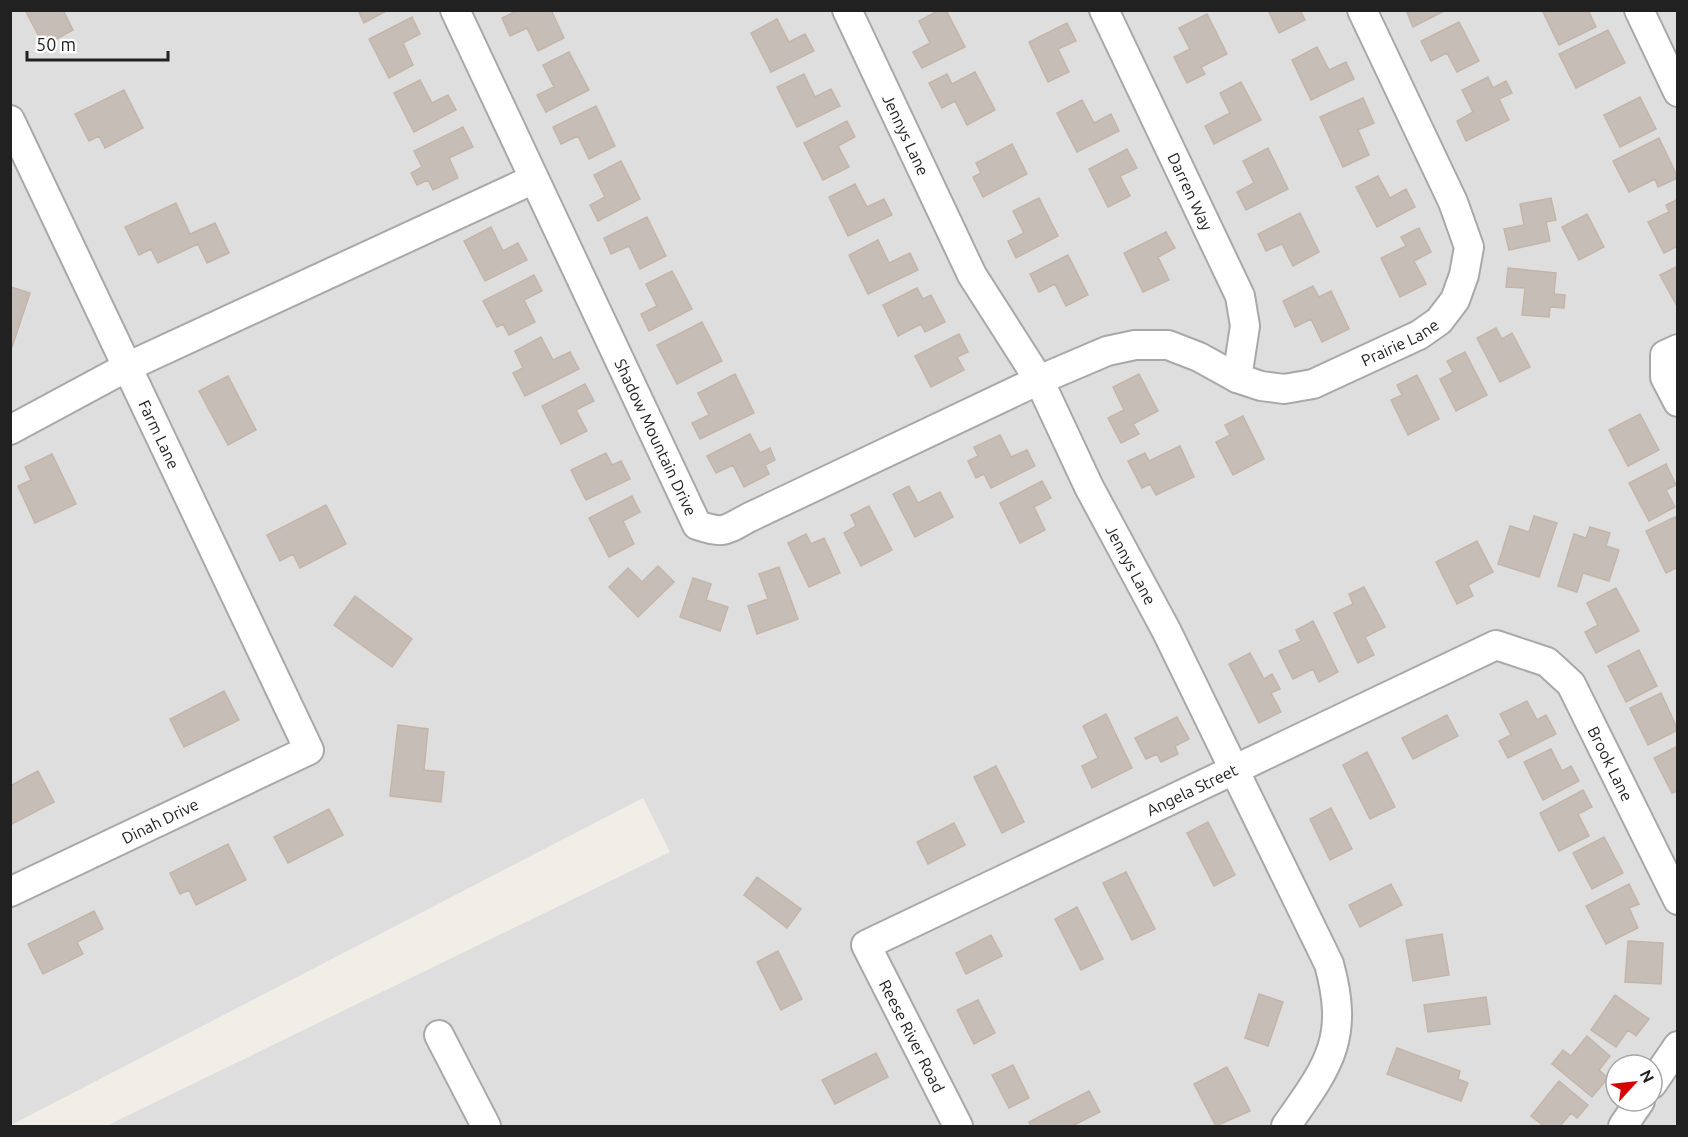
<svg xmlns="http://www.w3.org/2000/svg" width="1688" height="1137" font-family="Ubuntu,sans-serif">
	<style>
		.residential { fill: #dfdede; fill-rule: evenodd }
		.building { fill: #c6beb6; stroke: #c4b5a9; stroke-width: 1.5 }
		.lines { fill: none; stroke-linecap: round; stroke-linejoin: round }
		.minor-casing { stroke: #a8a8a8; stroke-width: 32 }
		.minor { stroke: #fff; stroke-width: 28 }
		.labels { text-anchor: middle; stroke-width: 4.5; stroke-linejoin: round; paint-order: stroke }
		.street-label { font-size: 16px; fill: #212121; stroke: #fff }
	</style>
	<rect width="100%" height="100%" fill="#f1eee7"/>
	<path class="residential" d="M11,11h1666v1115h-1571l564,-274 -27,-54 -632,327zM1616,1065h36v36h-36z"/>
	<path class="building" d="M25,10h38l10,20 -29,16z
		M358,10h30l-24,13z
		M518,10h33l13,28 -26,13 -11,-23 -17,8 -8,-18z
		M939,10h7l19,37 -43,21 -9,-16 17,-9 -11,-22z
		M1268,10h32l5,10 -26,13z
		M1406,10h40l-33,17z
		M1542,10h46l8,17 -37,18z
		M1207,14l20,40 -26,13 4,7 -18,9 -13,-26 16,-8 -11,-21z
		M412,17l8,17 -17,9 10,22 -24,13 -20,-39z
		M777,19l12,23 16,-8 9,17 -43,21 -20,-39z
		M1459,22l20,39 -22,11 -10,-19 -16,8 -10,-20z
		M1067,23l9,18 -18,8 11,23 -21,10 -19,-40z
		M1608,30l17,33 -49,25 -17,-34z
		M1317,47l12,23 17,-8 8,17 -43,21 -19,-40z
		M569,52l20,38 -43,22 -9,-17 17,-8 -11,-22z
		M975,72l20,38 -28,15 -12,-24 -13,7 -13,-25 18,-9 5,10z
		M804,74l11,23 16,-8 9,17 -43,21 -20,-40z
		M1488,77l5,11 13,-7 6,12 -13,6 10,21 -43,21 -9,-20 16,-9 -11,-22z
		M420,80l12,23 16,-8 8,15 -42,22 -20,-39z
		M1241,82l20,38 -47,24 -9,-18 25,-13 -10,-20z
		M124,90l19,38 -38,20 -6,-12 -10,5 -14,-27z
		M1640,97l16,32 -36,18 -16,-32z
		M1363,98l11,25 -16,7 11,25 -26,12 -23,-50z
		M1082,100l12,23 17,-9 8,17 -42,21 -20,-39z
		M596,106l19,40 -26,13 -11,-23 -17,8 -8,-17z
		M847,121l8,16 -17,9 11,21 -26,13 -19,-37z
		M463,127l10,20 -24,11 9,20 -25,12 -5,-10 -11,5 -6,-12 11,-6 -8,-16z
		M1659,138l19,40 -20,9 -3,-8 -26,13 -16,-31z
		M1012,144l15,30 -44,23 -10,-20 8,-4 -5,-10z
		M1268,148l20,41 -42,21 -9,-18 17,-9 -11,-22z
		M1127,149l10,19 -17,8 10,20 -22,11 -19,-38z
		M621,161l19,38 -42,22 -8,-16 15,-8 -11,-22z
		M1378,176l12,22 16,-9 9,18 -38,20 -21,-40z
		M855,184l12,23 17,-8 8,16 -44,21 -19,-39z
		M1039,198l19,38 -42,22 -8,-17 16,-8 -11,-22z
		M1551,198l5,22 -10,2 4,19 -41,9 -5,-21 20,-4 -4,-21z
		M1678,199v47l-14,7 -16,-31 21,-10 -3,-7z
		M176,203l14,31 25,-11 14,30 -22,10 -9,-19 -40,19 -7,-14 -12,6 -14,-28z
		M1300,213l19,39 -26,14 -11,-22 -16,7 -8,-17z
		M1587,214l17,33 -25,13 -17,-33z
		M647,217l19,39 -26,13 -11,-23 -18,8 -7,-16z
		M491,227l12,24 15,-8 9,17 -42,21 -21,-40z
		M1419,228l12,24 -17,9 12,23 -26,13 -19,-39 25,-12 -5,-9z
		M1166,232l9,16 -17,9 11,23 -26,12 -19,-39z
		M878,240l11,23 21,-10 8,17 -50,24 -19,-39z
		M1068,255l20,40 -22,11 -11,-22 -16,8 -9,-18z
		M1678,266v42l-18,-33z
		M1508,268l48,5 -2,21 11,1 -1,13 -14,-1 -1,10 -27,-2 3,-27 -19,-1z
		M672,271l20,38 -43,22 -8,-17 16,-8 -11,-22z
		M534,275l8,16 -18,9 11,22 -26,13 -6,-11 -6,3 -14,-26z
		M1313,286l6,11 12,-6 18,38 -27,13 -11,-23 -16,8 -12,-26z
		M11,287l19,6 -20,60v-65z
		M917,288l6,11 8,-4 14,27 -20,10 -4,-8 -23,12 -15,-31z
		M702,322l20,39 -45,23 -20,-39z
		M1496,328l6,11 10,-6 18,34 -30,15 -23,-44z
		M959,334l9,18 -11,5 7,13 -33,17 -16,-31z
		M541,337l12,23 17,-8 9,17 -54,27 -12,-23 10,-5 -8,-17z
		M1465,352l22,43 -31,16 -16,-32 13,-7 -6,-11z
		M735,374l19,39 -54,26 -8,-16 17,-8 -11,-22z
		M1139,374l19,37 -25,13 6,10 -18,9 -13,-25 16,-8 -11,-23z
		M1417,375l22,44 -31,16 -17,-35 11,-5 -5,-10z
		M228,376l28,54 -28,15 -29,-54z
		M585,384l9,17 -18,9 11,21 -26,13 -19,-38z
		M1640,414l19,36 -31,16 -19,-36z
		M1243,416l21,43 -31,16 -17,-33 14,-7 -5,-10z
		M750,434l10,19 10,-5 5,12 -10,5 4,9 -25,13 -11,-22 -17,8 -9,-17z
		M1000,435l11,22 16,-7 8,16 -44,22 -7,-14 -8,4 -8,-17 10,-5 -4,-9z
		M1180,446l14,31 -38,18 -6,-11 -8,4 -14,-27 17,-8 4,8z
		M606,453l6,12 9,-4 9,18 -44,21 -15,-30z
		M52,454l24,50 -41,19 -17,-37 13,-6 -6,-13z
		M1666,464l10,21 -10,5 9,17 -26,14 -20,-38z
		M1042,481l9,17 -17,9 11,23 -25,13 -20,-40z
		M909,486l9,17 22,-11 13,25 -38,20 -22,-43z
		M632,496l8,16 -17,9 11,23 -25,13 -20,-39z
		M326,505l20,39 -46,24 -7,-14 -13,7 -13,-26z
		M869,506l23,44 -31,16 -17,-33 12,-7 -5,-11z
		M1534,516l23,7 -18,54 -41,-13 12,-38 19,6z
		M1675,517l3,4v46l-12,6 -20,-42z
		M1590,527l20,6 -4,13 13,4 -10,31 -26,-8 -6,19 -19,-6 16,-52 12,4z
		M806,534l5,10 13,-6 16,35 -31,14 -21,-44z
		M1477,541l16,31 -25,13 5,11 -16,8 -21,-42z
		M658,566l16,16 -36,35 -29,-30 19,-19 14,14z
		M779,567l19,52 -41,15 -9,-28 20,-7 -9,-25z
		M693,578l18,6 -5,16 22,7 -8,24 -40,-14z
		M1364,587l21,40 -20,10 9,18 -16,8 -24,-50 19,-9 -4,-10z
		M1616,588l23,43 -43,22 -11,-21 13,-7 -11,-22z
		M355,596l57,43 -20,28 -58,-42z
		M1313,621l25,51 -19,10 -6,-13 -20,10 -14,-28 22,-10 -5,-11z
		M1639,650l18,36 -31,16 -18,-36z
		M1250,653l14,26 8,-5 8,15 -9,4 10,19 -22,11 -30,-59z
		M224,691l15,29 -55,27 -14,-28z
		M1661,693l17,37 -30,15 -18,-37z
		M1527,701l10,19 9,-5 10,19 -48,24 -9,-17 12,-6 -11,-21z
		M1106,714l26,54 -40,20 -10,-22 16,-8 -15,-32z
		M1447,715l11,21 -45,23 -11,-21z
		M1177,717l12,22 -14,7 3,8 -17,8 -4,-8 -11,5 -11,-21z
		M398,725l30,4 -4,41 20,2 -3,30 -51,-6z
		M1678,746v45l-6,2 -18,-35z
		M1551,749l11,22 9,-5 8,15 -36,19 -19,-38z
		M1367,752l28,55 -25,12 -27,-54z
		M996,766l28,56 -22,11 -28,-56z
		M38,771l16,31 -44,23v-39z
		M1583,790l9,17 -14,7 11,22 -30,15 -19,-38z
		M1331,808l21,41 -22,11 -20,-41z
		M329,809l14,26 -55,28 -14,-26z
		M1208,822l27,53 -21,11 -27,-53z
		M954,823l11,22 -37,19 -11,-22z
		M1604,837l19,36 -31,16 -19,-36z
		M228,844l18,36 -50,25 -7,-15 -9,4 -10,-21z
		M1126,872l29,57 -23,11 -29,-57z
		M757,877l44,32 -14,19 -43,-33z
		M1391,884l11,21 -42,22 -11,-22z
		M1629,884l10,20 -10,4 9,20 -32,16 -20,-38z
		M1077,907l26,52 -22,11 -26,-51z
		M94,911l9,18 -26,13 6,12 -40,20 -15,-30z
		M1442,934l7,41 -36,6 -7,-41z
		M991,935l11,21 -36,18 -10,-21z
		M1628,941l35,2 -2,41 -36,-2z
		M778,951l24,48 -21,11 -24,-48z
		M1259,994l24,8 -15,44 -23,-8z
		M1615,995l34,24 -13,17 -8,-6 -12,17 -25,-17z
		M1486,997l4,27 -62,8 -4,-27z
		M978,1000l17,33 -21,11 -17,-34z
		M1587,1036l23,20 -11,14 9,8 -16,19 -40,-33 11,-14 8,6z
		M1397,1048l63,23 -2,8 10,4 -7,18 -74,-27z
		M876,1053l12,24 -53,27 -13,-24z
		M1013,1065l16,33 -20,10 -17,-33z
		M1227,1067l23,44 -34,15 -22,-42z
		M1559,1081l29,24 -11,13 -6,-5 -11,13h-16l-13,-10z
		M1089,1091l11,21 -28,14h-41l-2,-4z"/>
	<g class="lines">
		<defs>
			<g id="minor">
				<path id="s1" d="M455,10l242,515c27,9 27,6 51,-7l291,-138 68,-29 28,-6h33l31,12 38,21 24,8 23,3 29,-5 106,-49 20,-14 16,-21 9,-25 5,-28 -16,-45 -91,-192"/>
				<path id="s2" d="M847,10l125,265 67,105 50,107 77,143 163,334c21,76 -1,102 -43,162"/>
				<path id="s3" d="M1104,10l136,286 5,30 -8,52"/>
				<path d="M1639,10l39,82"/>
				<path id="s4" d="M10,120l299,630 -299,142"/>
				<path d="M1678,349l-13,6v22l13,25"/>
				<path d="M10,430l117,-63 407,-188"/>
				<path d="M439,1035l47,91"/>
				<path d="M1652,1084l26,-38"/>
				<path id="s5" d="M958,1126l-92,-181 630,-300 51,17 24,22 107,216"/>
				<path d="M1623,1126l17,-25"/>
			</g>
		</defs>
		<use href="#minor" class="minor-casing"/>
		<use href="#minor" class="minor"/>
	</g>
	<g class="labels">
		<g class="street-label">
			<text dy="6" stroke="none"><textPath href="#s2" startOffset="138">Jennys Lane</textPath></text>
			<text dy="6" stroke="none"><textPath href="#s3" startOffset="201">Darren Way</textPath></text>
			<text dy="6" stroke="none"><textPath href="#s1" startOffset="1332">Prairie Lane</textPath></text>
			<text dy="6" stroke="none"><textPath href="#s4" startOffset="348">Farm Lane</textPath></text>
			<text dy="6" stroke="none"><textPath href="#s1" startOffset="472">Shadow Mountain Drive</textPath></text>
			<text dy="6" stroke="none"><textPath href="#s2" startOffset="624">Jennys Lane</textPath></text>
			<text dy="6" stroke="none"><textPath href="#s5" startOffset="1076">Brook Lane</textPath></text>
			<text dy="6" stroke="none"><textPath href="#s5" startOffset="564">Angela Street</textPath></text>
			<text transform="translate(160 821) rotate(-26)" y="6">Dinah Drive</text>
			<text transform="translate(912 1036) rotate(63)" y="6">Reese River Road</text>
		</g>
	</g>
	<rect width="1688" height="1137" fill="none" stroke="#212121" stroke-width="24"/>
	<g transform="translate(1634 1083) rotate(63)"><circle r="28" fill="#ffffff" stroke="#a6a6a6" stroke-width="1.5"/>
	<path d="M0-4.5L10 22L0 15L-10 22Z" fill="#d20500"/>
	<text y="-9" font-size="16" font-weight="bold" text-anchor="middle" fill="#212121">N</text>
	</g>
	<path d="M27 51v9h141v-9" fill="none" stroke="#212121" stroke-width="3"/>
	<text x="36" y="51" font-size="18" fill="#212121" stroke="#ffffff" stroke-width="4.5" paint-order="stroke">50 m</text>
</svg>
